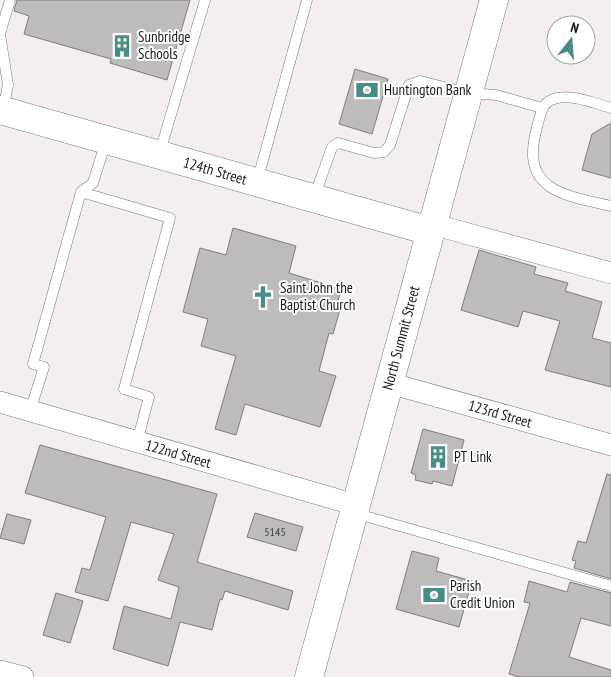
<svg xmlns="http://www.w3.org/2000/svg" width="611" height="677" font-family="'PT Sans Narrow',sans-serif">
	<style>
		.building { fill: #bebbbc; stroke: #7f7c7d }
		.lines { fill: none; stroke-linecap: round; stroke-linejoin: round }
		.lane-casing { stroke: #7b7879; stroke-width: 11 }
		.street-casing { stroke: #7b7879; stroke-width: 22 }
		.secondary-casing { stroke: #7b7879; stroke-width: 29 }
		.lane { stroke: #fff; stroke-width: 10 }
		.street { stroke: #fff; stroke-width: 21 }
		.secondary { stroke: #fff; stroke-width: 28 }
		.labels { text-anchor: middle; stroke-width: 4; stroke-linejoin: round; paint-order: stroke }
		.number-label { font-size: 12px; fill: #444243 }
		.poi-label { font-size: 15px; fill: #1b1a1b; stroke: #fff; text-anchor: start }
		.street-label { font-size: 15px; fill: #1b1a1b; stroke: #fff }
	</style>
	<rect width="100%" height="100%" fill="#f3eff1"/>
	<path class="building" d="M17,0h173l-23,80 -57,-17 1,-4 -87,-25 5,-18 -15,-5z
		M355,69l33,10 -16,55 -33,-10z
		M611,123v55l-29,-8 10,-36z
		M233,228l63,18 -7,27 52,16 -4,15 4,2 -8,28 -4,-1 -10,38 17,5 -16,51 -75,-23 -9,31 -21,-6 21,-73 -35,-10 7,-27 -25,-7 17,-64 26,7z
		M479,250l57,17 -2,7 34,9 -3,8 37,11 -10,36 19,5v44l-66,-17 15,-49 -37,-10 -5,16 -57,-17z
		M423,429l41,11 -12,46 -19,-5 -1,3 -17,-4 1,-5 -5,-2z
		M40,445l177,49 -20,68 96,29 -5,19 -63,-19 -3,9 -2,-1 -8,31 -32,-8 -12,44 -55,-17 11,-43 47,13 8,-32 -21,-7 16,-46 -43,-12 -23,79 -33,-9 7,-24 8,2 16,-53 -81,-24z
		M607,474l4,1v104l-37,-11 2,-7 -4,-1 6,-19 8,2z
		M255,513l48,14 -7,24 -49,-14z
		M7,514l24,6 -7,24 -24,-6z
		M412,551l27,7 -3,13 36,10 -13,46 -63,-18z
		M529,581l38,11 3,-10 41,11v33l-30,-8 -12,39 42,13v7h-92l-10,-3 21,-71 -6,-1z
		M56,593l27,8 -13,42 -27,-8z"/>
	<g class="lines">
		<defs>
			<path id="lane" d="M611,108c-18,-5 -42,-16 -60,-8 -9,4 -10,14 -13,23 -6,22 -11,47 11,63 17,12 42,15 62,20
				M3,110l5,-25 -8,-51 10,-34
				M159,155l46,-155
				M257,182l50,-182
				M81,192l89,26 -46,171 25,8 -12,45
				M314,198l18,-51 6,-4 36,10 10,-1 6,-7 19,-60 11,-4 48,12 28,2 46,13
				M30,411l14,-44 -11,-3 48,-172 12,-9 13,-42
				M354,513l257,73"/>
			<path id="street" d="M432,224l179,49
				M389,383l222,62
				M0,402l356,103
				M0,671l23,6"/>
			<path id="secondary" d="M0,110l430,121
				M309,677l185,-677"/>
		</defs>
		<use href="#lane" class="lane-casing"/>
		<use href="#street" class="street-casing"/>
		<use href="#secondary" class="secondary-casing"/>
		<use href="#lane" class="lane"/>
		<use href="#street" class="street"/>
		<use href="#secondary" class="secondary"/>
	</g>
	<defs>
		<symbol id="building-bare" viewBox="-9 -9 18 18"><path d="M-4-6H4V6H1V3H-1V6H-4ZM-2.5-4.3h1.7v1.8h-1.7ZM.8-4.3h1.7v1.8H.8ZM-2.5-1h1.7V.8h-1.7ZM.8-1h1.7V.8H.8Z" fill="#478d86" stroke="#fff" stroke-width="2.5" paint-order="stroke"/></symbol>
		<symbol id="bank-bare" viewBox="-9 -9 18 18"><path d="M-6-4H6V4H-6ZM0-2.3a2.3 2.3 0 1 0 0 4.6a2.3 2.3 0 1 0 0-4.6Z" fill="#478d86" stroke="#fff" stroke-width="2.5" paint-order="stroke"/></symbol>
		<symbol id="church-bare" viewBox="-9 -9 18 18"><path d="M-1.2-6h2.4v3.5h3.3v2.4h-3.3V6h-2.4V-.1h-3.3v-2.4h3.3Z" fill="#478d86" stroke="#fff" stroke-width="2.5" paint-order="stroke"/></symbol>
	</defs>
	<g fill-rule="evenodd">
		<use href="#building-bare" x="106" y="30" width="32" height="32"/>
		<use href="#bank-bare" x="351" y="74" width="32" height="32"/>
		<use href="#church-bare" x="247" y="281" width="32" height="32"/>
		<use href="#building-bare" x="422" y="441" width="32" height="32"/>
		<use href="#bank-bare" x="418" y="579" width="32" height="32"/>
	</g>
	<g class="labels">
		<g class="number-label">
			<text x="275" y="536">5145</text>
		</g>
		<g class="poi-label">
			<text x="138" y="42">Sunbridge<tspan x="138" dy="17">Schools</tspan></text>
			<text x="384" y="95">Huntington Bank</text>
			<text x="280" y="293">Saint John the<tspan x="280" dy="17">Baptist Church</tspan></text>
			<text x="454" y="462">PT Link</text>
			<text x="450" y="591">Parish<tspan x="450" dy="17">Credit Union</tspan></text>
		</g>
		<g class="street-label">
			<text transform="translate(215 171) rotate(16)" y="5">124th Street</text>
			<text transform="translate(401 338) rotate(-75)" y="5">North Summit Street</text>
			<text transform="translate(500 414) rotate(16)" y="5">123rd Street</text>
			<text transform="translate(178 454) rotate(16)" y="5">122nd Street</text>
		</g>
	</g>
	<g transform="translate(571 40) rotate(17)"><circle r="24" fill="#ffffff" stroke="#a4a3a4"/>
	<path d="M0-4L9 19L0 12L-9 19Z" fill="#478d86"/>
	<text y="-8" font-size="14" font-weight="bold" text-anchor="middle" fill="#1b1a1b">N</text>
	</g>
</svg>
